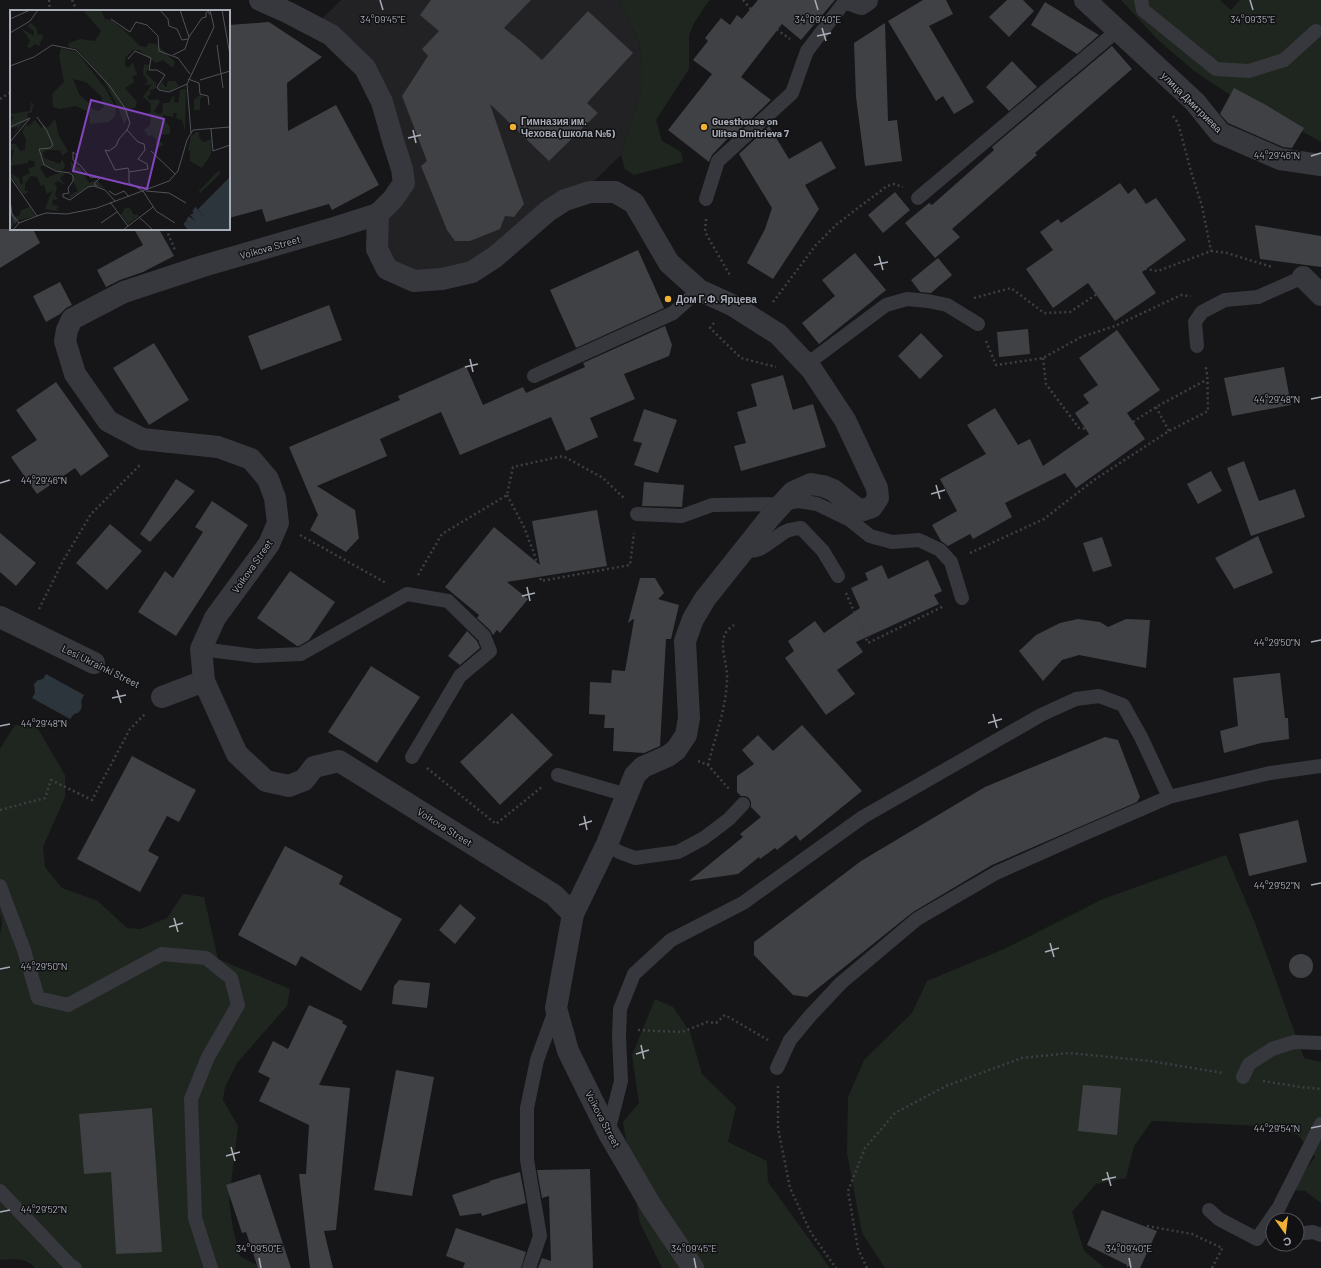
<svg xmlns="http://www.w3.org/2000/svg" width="1321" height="1268" font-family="Barlow,sans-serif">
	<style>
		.built { fill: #222225 }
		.green { fill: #1e261f; fill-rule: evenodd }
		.water { fill: #2c353c }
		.building { fill: #404145 }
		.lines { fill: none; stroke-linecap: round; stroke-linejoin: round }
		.path { stroke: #3d3f44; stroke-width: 2.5; stroke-dasharray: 2 3; stroke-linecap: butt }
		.service { stroke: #37383d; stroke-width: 14 }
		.minor { stroke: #37383d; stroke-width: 22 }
		.tertiary { stroke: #37383d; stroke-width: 22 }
		.ticks { fill: none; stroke: #a8adb8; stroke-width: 1.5 }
		.poi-dot { fill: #f2b134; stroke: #111113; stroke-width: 1.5 }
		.labels { text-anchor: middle; stroke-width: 3; stroke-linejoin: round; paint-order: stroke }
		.street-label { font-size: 10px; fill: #a8adb8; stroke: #111113 }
		.poi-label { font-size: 10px; font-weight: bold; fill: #a8adb8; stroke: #111113; text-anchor: start }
		.inset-river { fill: none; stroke: #2c353c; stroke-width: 2 }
		.inset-road { fill: none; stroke: #505258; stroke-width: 1 }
		.view { fill: #8446be; fill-opacity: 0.15; stroke: #8446be; stroke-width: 2 }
		.inset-edge { fill: none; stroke: #a8adb8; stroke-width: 2 }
		.ticks-label { font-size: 10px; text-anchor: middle; fill: #a8adb8; stroke: #111113; stroke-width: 3; stroke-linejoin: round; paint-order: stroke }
	</style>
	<rect width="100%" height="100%" fill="#161618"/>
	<path class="built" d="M341,0h278l20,42 3,25v19l-21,69 -31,30 -120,81 -56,9 -22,-9 -10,-16 2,-33 14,-13 -9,-104 -68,-80z"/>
	<path class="green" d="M619,0h92l-3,2 -14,21 -5,12v34l-33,51 6,21 19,11 2,10 -49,13 -9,-6 -4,-14 21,-69v-19l-3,-25z
		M1121,0h99l11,10 9,-10h81v142l-38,-21 -18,-3 -71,-47 -38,-33z
		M15,725l22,2 28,48v22l-22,50 2,20 17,21 36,13 29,27 13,1 27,-11 16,-24 21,3 14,62 72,30 -3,17 -50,57 -12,24 -2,13 15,26 -9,75 4,28 7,27 22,12h-227c-8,-11 -23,-9 -35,-8v-326l2,-11 -2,-10v-164zM152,1108l4,60 -72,6 -4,-60zM157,1177l4,74 -45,3 -4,-75z
		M1226,855l29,68 49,135 17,4v141l-16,-12 -14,-1 24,-33 -17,-22 -36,-9 -110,-5 -18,25 -8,32 -30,6 -24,28 12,39 21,17h-220l-23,-35 -15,-80 1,-56 16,-37 48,-47 15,-32 77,-32 99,-50z
		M655,999l18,8 17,25 12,42 34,33 -8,35 39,19 1,21 62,86h-168l-22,-45 -17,-101 16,-19 -7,-48z"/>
	<path class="water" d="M46,674l38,21 -3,6c2,6 0,12 -7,13l-4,5 -38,-21 3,-5 -1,-9 4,-4 5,-1z"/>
	<path class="building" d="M431,0h100l-27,28 19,15 19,17 46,-49 45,42 -46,50 11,10 -49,48 -59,-57 34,100 -10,13 -9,-1 -5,13 -30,12h-15l-8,-11 -26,-64 6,-5 -25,-65 26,-40 -6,-7 17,-18 -19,-16z
		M758,0h77l-34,40 -19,-16 -41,53 30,23 -41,39 -1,-2 -17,18 -3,7 -41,-32 44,-56 -19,-14 15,-19 -3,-3 16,-20 9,7 7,-10 5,4z
		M923,0h23l7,14 -24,12 45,76 -20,12 -11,-18 -7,5 -48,-80z
		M1007,0h16l11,11 -25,26 -20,-20z
		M1045,2l44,27 10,6 -22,19 -46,-29z
		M269,22l53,35 -35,26 1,48 48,-26 43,80 -47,25 -3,-6 -63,18 -4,-13 -33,9v-193z
		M885,23l3,98 9,-1 5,41 -37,5 -9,-69 -2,-54z
		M1112,46l20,23 -97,84 2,2 -85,74 8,8 -25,21 -30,-35 24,-20 3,2 62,-55 -2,-3z
		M1012,61l25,26 -28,24 -23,-24z
		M1234,88l32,17 38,23 -12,20 -9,-1 -55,-24 -8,-9z
		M769,126l20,33 32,-18 15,27 -31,17 14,24 -46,70 -26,-16 18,-34 7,-21 -33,-54z
		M1120,183l8,11 7,-6 11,16 10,-6 30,42 -44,32 14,21 -41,28 -27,-38 -35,25 -27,-39 27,-19 -13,-18 18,-13 3,4z
		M895,192l15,18 -27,23 -15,-18z
		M1255,225l66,11v31l-61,-8z
		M0,229h33l7,14 -40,25z
		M134,229h25l15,27 -31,16 -23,8 -14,7 -9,-17 46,-25z
		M638,250l26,58 -88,40 -26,-58z
		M855,253l31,37 -67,54 -17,-21 33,-27 -13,-16z
		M938,258l14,17 -21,18 -11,-1 -9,-12z
		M60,282l12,23 -6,3 -6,6 -14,8 -13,-26z
		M329,305l13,35 -81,30 -13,-34z
		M665,326l7,19 -3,11 -45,18 11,25 -45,19 8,19 -32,14 -15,-34 -91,38 -19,-43 -61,27 7,17 -70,30 38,24 4,28 -13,14 -36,-22 8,-15 -29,-68 111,-47 -2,-4 68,-30 17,39 40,-18 3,6 59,-26 -2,-4z
		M1028,329l2,25 -31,3 -2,-25z
		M1117,330l43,60 -33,23 18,26 -69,49 -11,-15 -60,30 7,14 -39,22 -3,-5 -22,12 -7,-5 -9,-16 25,-14 -17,-32 46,-25 -19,-29 28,-17 23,37 12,-6 13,27 46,-32 -14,-21 14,-10 -6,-8 15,-10 -19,-27z
		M921,333l22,23 -23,23 -22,-23z
		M154,343l35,57 -40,25 -36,-57z
		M1284,367l7,38 -59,11 -8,-38z
		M783,375l10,35 20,-6 13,43 -85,24 -7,-25 12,-3 -9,-31 20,-6 -6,-22z
		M56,382l53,74 -28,20 -6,-8 -38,26 -26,-37 26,-17 -21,-30z
		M644,409l33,11 -19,53 -24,-8 8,-22 -9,-2z
		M1244,461l15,40 36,-12 10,28 -54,19 -24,-68z
		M1211,471l11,20 -24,13 -11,-20z
		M176,479l19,12 -45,51 -10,-8z
		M644,482l40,3 -2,22 -40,-1z
		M212,501l36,24 -72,111 -38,-24 27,-41 8,7 30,-46 -8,-5z
		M597,510l10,56 -100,16 21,17 -28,34 -3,-3 -4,5 -3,-5 -13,-12 2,-3 -34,-28 49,-60 46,38 -8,-44z
		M110,524l32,27 -35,39 -31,-27z
		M0,533l36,30 -20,23 -16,-14z
		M1258,536l15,37 -39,16 -19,-31z
		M1102,537l10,29 -19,6 -10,-29z
		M928,560l14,31 -8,4 5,9 -83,38 7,10 -26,18 18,24 -29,21 -41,-57 9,-7 -6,-10 27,-20 9,12 36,-25 -9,-20 17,-8 -3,-7 17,-8 6,14z
		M290,571l45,31 -26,38 -10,6h-2l-40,-28z
		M640,578h15l9,15 -6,6 21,6 -8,34h-5l-6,107 -16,7 -31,-2 1,-23h-10l1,-13 -16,-1 1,-32 21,1 1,-13 13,1 9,-51 -1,-1 -5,4z
		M1078,619l22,3 8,5 18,-8 24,1 -4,48 -67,-13 -17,5 -19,21 -24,-30 17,-16 24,-12z
		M467,631l10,10 3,7 -20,17 -12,-9z
		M371,666l49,31 -43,66 -49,-31z
		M1280,673l5,45h3l1,21 -28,4 -37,10 -4,-22 18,-5 -5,-48z
		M512,713l41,42 -53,50 -40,-43z
		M802,725l60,66 -62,50 -4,-6 -19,15 -2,-2 -15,11 -1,-2 -21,17 -49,7 54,-44 -3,-3 21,-17 -10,-10v-5l-2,-4 -4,-2h-4l-4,-4v-16l17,-12 -12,-14 16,-15 15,16z
		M1105,737l13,3 22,57 -3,5 -145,63 -79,47 -106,85 -14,-2 -39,-40v-13l107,-81 124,-74z
		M132,756l64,34 -17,32 -12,-6 -19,35 11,6 -19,35 -63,-33z
		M1298,820l9,42 -58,14 -10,-42z
		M285,846l58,30 -4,8 63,35 -41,72 -60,-35 -5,10 -58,-31z
		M460,904l16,14 -21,26 -16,-14z
		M1289 966a12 12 0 1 1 24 0a12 12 0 1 1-24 0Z
		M399,980l31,3 -3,25 -35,-4 2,-18z
		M309,1005l34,16 -1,2 5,3 -28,59 31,3 -14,142 -12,1 9,37h-23l-11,-94h7l3,-49 -50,-24 11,-23 -12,-6 15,-31 15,8z
		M396,1070l38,7 -22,119 -38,-6z
		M1083,1085l38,3 -4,47 -39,-4z
		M152,1108l10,144 -46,2 -5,-82 -27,2 -5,-60z
		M590,1169l3,99h-55l4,-10 9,3 -2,-65 -7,2 -5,-28z
		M520,1172l6,31 -44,13 -1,-3 -21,3 -8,-21 38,-13 -1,-1z
		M260,1174l31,94h-33l-12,-36 -4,1 -16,-48z
		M1102,1210l55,21 -17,37h-7l-46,-23z
		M456,1228l70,24 -5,16h-58l2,-5 -19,-7z"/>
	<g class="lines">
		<path class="path" d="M49,0l1,11
			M72,0l5,11
			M743,0l12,14 35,25
			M0,99l11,-7
			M1173,116l5,7 14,52 10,31 9,45
			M706,219l-1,13 26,45
			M166,229l9,21
			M974,298l37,-10 33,25 26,-1 45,-30 19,-15 24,4 53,-20 16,2 45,14
			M773,302l43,-57 21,-21 50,-38 7,-2 9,3
			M714,323l-4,5 31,30 35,9
			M986,341l10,24 47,-7 38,-21 34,-11 66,-31 10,1
			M1043,358l3,26 33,44 7,1
			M1156,407l13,24
			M1133,422l23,-15 50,-27
			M507,495l17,32 11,29 6,25 89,-16 4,-32
			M300,535l86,48
			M970,553l74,-34 50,-39 58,-38 17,-11 39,-20c-1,-12 1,-37 -3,-46
			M418,575l24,-41 65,-39 6,-28 50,-11 40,22 22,21
			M846,593l22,50 76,-37
			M39,609l24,-48 28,-47 50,-50
			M115,673l26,13
			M698,761l10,4 21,24
			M708,765c7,-28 18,-56 19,-85 1,-15 -8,-33 -2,-46 2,-4 6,-7 9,-9
			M427,768l69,56 47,-38
			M0,810l45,-12 6,-18 41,20 38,-71 16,-16
			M638,1030l44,2 25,-10 9,1 9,-8 43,25
			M1263,1081l37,6 21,2
			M778,1086v42l12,60 21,45 25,35
			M1147,1226l45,8 30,14
			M1127,1265l4,3
			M867,1268l-9,-19 -10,-58 17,-43 30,-35 51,-27 76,-28 47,-5 81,8 73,12
			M1212,1268l11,-21"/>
		<path class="service" d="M1141,0l2,10 73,59 33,2 35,-11 32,-29
			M918,198l200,-168
			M706,199l12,-38 74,-68 15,-42 39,-51
			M1197,346l-2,-24 7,-10 23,-12 33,-3 45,-20
			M807,364l79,-59 21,-6 21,2 19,4 31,19
			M534,376l139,-63 26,-23
			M637,514l45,2 30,-11 70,-1 16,-3 19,3 33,16 20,16 22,6 27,-2 21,10 11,12 11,36
			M743,550c18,4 26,-8 40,-17 6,-4 11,-4 18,-5l22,23 15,25
			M201,649l55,7 45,-2 106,-60 41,7 36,35 6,15 -30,25 -48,81
			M558,775l69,20
			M607,844l12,8 16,6 43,-6 26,-14 25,-19 14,-15
			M0,886l24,64 14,48 30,7 94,-51 44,4 25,20 7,27 -30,52 -17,42 4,119 16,50
			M777,1068l13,-28 20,-24 31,-33 76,-64 79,-46 85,-38 88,-38 101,-24 51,-7
			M1243,1077l6,-13 23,-15 22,-7 27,1
			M608,1132l13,-51 -2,-45 1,-27 14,-35 37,-34 72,-37 120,-86 178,-102 35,-16 23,-3 24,9 18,32 28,60
			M0,1191l69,73 6,4
			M1209,1210l10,9 38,20 22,-32 42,-83
			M1297,1234l16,-2 8,3
			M529,1268l11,-32 -13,-76v-52l10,-48 19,-52"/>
		<path class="minor" d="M850,0l11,4 6,-4
			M1085,0l110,102 25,31 60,26 41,6
			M1303,277l18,18
			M0,617l94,46
			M162,697l42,-16"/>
		<path class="tertiary" d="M260,0l29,13 42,22 34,33 17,34 12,42 8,25 2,14 -11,16 -15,15 -44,14 -131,38 -79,26 -52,27 -5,11 -2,11 10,33 33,47 34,18 76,8 33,12 17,20 7,19 3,25 -9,21 -54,74 -14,31 3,32 33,73 29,27 23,5 15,-6 10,-13 25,-6 215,134 19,19
			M378,213l-1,36 10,20 27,12 28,-2 30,-7 23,-15 53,-46 17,-11 25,-8h25l19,11 35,60 30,27 33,15 46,29 34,36 33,50 32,68 1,10 -6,9 -9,3 -7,-2 -23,-18 -10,-4 -12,-2 -18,8 -22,24 -66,83 -12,20 -8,22 4,77 -3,17 -10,15 -8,6 -25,11 -8,8 -28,69 -34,70 -17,94 12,43 40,81 43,74 42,62"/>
	</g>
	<path class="ticks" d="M380,0l3,10M815,0l3,10M1250,0l3,10M822,28l4,13M817,36l14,-3M413,130l3,13M408,138l13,-3M1311,156l10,-3M879,256l4,14M874,265l14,-3M470,359l3,13M465,367l13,-3M1311,399l10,-2M0,483l10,-3M936,485l4,14M931,494l14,-4M527,587l3,14M522,596l13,-3M1311,642l10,-2M117,690l4,13M112,698l14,-3M993,714l4,14M988,723l14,-4M0,726l10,-2M584,816l3,14M579,825l13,-4M1311,885l10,-2M174,918l4,14M169,927l14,-4M1050,943l4,14M1045,952l14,-4M0,969l10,-2M641,1045l3,14M636,1054l13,-4M1311,1128l10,-2M231,1147l4,14M226,1156l14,-4M1107,1172l4,14M1102,1180l14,-3M0,1212l10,-2M259,1258l2,10M694,1258l2,10M1129,1258l2,10"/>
	<g class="poi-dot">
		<circle cx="513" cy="127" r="4"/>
		<circle cx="704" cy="127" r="4"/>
		<circle cx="668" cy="299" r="4"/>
	</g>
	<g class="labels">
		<g class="street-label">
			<text transform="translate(1192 102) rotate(45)" y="4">улица Дмитриева</text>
			<text transform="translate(270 247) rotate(-16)" y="4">Voikova Street</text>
			<text transform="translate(252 566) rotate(-55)" y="4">Voikova Street</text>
			<text transform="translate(101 666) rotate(26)" y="4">Lesi Ukrainki Street</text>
			<text transform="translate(445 827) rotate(32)" y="4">Voikova Street</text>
			<text transform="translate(603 1119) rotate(62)" y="4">Voikova Street</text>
		</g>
		<g class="poi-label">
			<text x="521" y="125">Гимназия им.<tspan x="521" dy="12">Чехова (школа №5)</tspan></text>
			<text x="712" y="125">Guesthouse on<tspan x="712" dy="12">Ulitsa Dmitrieva 7</tspan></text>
			<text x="676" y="303">Дом Г.Ф. Ярцева</text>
		</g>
	</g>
	<g transform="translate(10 10)">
		<rect width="220" height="220" fill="#161618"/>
		<path d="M73,0h18l4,9 6,1 12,9 17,17 6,1 3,-4 7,1 19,18 -2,6 -10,-8 -7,3 -17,-13h-6l-8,8v7l3,3 5,-5 4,12 -4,1 1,6 -9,6 12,14 -2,6 -8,1 1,9 -4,6 -7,-19 -14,-26 -26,-30 -9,-2 1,-4 11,-4 15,2 6,-10zM21,13l5,5 2,7 4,-1 1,3 -4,9 -4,-2 -4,4 -4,-1 3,-7 -9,-12 13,8v-5l-7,-5zM51,38l16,4 28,36 11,20 -1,8 -6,6 -19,2 -1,-12 -13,-6 -16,3 -7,-2 -1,-13 12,-12 -5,-27zM63,69l13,3 15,14 3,11 -6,4 -8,-3 1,-3 -12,-11zM134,54l5,1 -3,9 10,9v5l-7,3 2,2 -4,4 3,3 8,-1 2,3 -6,9 4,3 4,-1 1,-10h6l4,-7 2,1 -1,5 4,1 2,-13 6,-1 -1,41 -3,-10 -6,-2 1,-5h-4v4l-10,-2v3l7,9v7l-9,1 -2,6 5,3 -8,5v-10l-4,-4 -4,1 -4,-6 6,-5 1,-9 -3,-2 3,-3 -1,-8 -7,-6 9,-13 -7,1 3,-4 -5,-7zM158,71h7l4,5 -8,5 -12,-2 -1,-2 4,-5 4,6zM190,85l4,1 -4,3v11h-6v-10zM21,92l5,4 -3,-1 -1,7 -5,2 1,4 -16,18 6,-9 -7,1 -1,-5 4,-7 -4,1v-3l20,-3zM45,109l4,17 9,15 -6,5 -1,-5 -6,-1h-7l-5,2v2l1,4 16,6 2,-5 3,6 -2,5 -4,1 -15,-6 -4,2 6,11 15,-6 4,2 -5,4 5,7 -7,-4 -4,2 3,4 -2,8 3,4 -5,1 -1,4 8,3 -4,1 3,3 -14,-2 7,-18 -5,3 -3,-9 -3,1 -4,-9 -6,-1 -6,7v8h4l-5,4 -14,-20 2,-1 7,4 2,7 2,-2 -1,-6 8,-4 -2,-5 6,-1 1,-5 -6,-2 -1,3 -18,3 4,-16h-4v-6h6l4,7 5,-1 1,-11 -4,-7 4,-8 3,2 6,-6 6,8 3,-3 4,3zM186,122h3v5l4,5 9,-3 -1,15 -9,14 -12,-7v-10l-2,-1 3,-14zM60,151l11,8 8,14 7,-3 9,8 -15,-2 -21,13 1,-4 8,-4 -4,-7zM208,161l3,2 -21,20 -1,-2zM20,197l5,9 -19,5 -6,9v-22l5,9 4,-1 2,-6zM115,198h5l4,7 3,-1 2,2 -11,8 -7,-9z" fill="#1e261f" fill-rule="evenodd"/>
		<path d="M220,167v53h-42l-5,-6 13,-18 2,3z" fill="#2c353c"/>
		<path d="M220,165l-32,34 7,9 -10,-12 -3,5 2,2 -4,2 6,6 -8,-5 -2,4 2,2 -2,-1 -3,3 5,6h-2l-5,-7 13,-18 4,1z" fill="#161618"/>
		<path class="inset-river" d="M0,201l6,12"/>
		<path class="inset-road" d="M150,0l8,9 1,7 8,3 5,11 6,-1M212,0l8,45M0,9l20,-9M101,9l19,13 6,-10 11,3 11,11 1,15 19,7 12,16M0,23l20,-12 8,-11M179,27l13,-19 4,-1v-4l2,-2 2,4M207,35l6,43M163,45l12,-6 4,-12 -9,-27M118,49l7,-8 16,7 -2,12h8l8,5 -8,12 2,3 10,2 18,-8M0,56l24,-9 18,-12 24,5 33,35 16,23 5,15 -3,7 -8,9 -3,7 -7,5 -4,-1 10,20 13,-2 1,4M178,69l11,4 1,11 8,2 1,9M190,70l30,-9M27,107l10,14 6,14 -3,3 -11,1 5,16 12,6 14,2 3,3v5l-5,7 1,5 -6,1v3l7,3 18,-13 6,-1 11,4 10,11M0,117l20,-9 -20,24M201,119l2,22 17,-6M117,120l11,12 6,2 1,6 -7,9 9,5 1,5 -19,3M181,123l-4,-49 27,-57 -4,-17M141,141l24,23M68,146l-5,-4v8l7,5 10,12 10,1 -6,6 3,2M119,162v11l14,8 13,20 19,12M0,167l27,39M99,181l6,4 9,-4 5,6M136,181l23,2 17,10M0,190l2,14 7,9M100,192l18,24M129,207l14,13M91,213l16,-11M3,220l6,-7 18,-7 9,-3 21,1 30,-6 72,-27 9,-10 9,-31 6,-10 37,-3M113,220l30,-23"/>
		<path class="view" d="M81,90l73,19 -17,70 -74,-18z"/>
		<rect width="220" height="220" class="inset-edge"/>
	</g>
	<g class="ticks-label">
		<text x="383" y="23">34°09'45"E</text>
		<text x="818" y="23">34°09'40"E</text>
		<text x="1253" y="23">34°09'35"E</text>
		<text x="1277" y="159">44°29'46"N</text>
		<text x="1277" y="403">44°29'48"N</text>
		<text x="44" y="484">44°29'46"N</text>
		<text x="1277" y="646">44°29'50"N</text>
		<text x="44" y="727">44°29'48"N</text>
		<text x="1277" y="889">44°29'52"N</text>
		<text x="44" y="970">44°29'50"N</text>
		<text x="1277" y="1132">44°29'54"N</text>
		<text x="44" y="1213">44°29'52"N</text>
		<text x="259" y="1252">34°09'50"E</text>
		<text x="694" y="1252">34°09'45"E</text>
		<text x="1129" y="1252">34°09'40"E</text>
	</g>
	<g transform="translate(1285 1232) rotate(166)"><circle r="19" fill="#111113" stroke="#4d4f55"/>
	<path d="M0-3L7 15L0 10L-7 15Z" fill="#f2b134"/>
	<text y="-6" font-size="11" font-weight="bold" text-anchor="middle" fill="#a8adb8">С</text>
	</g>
</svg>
